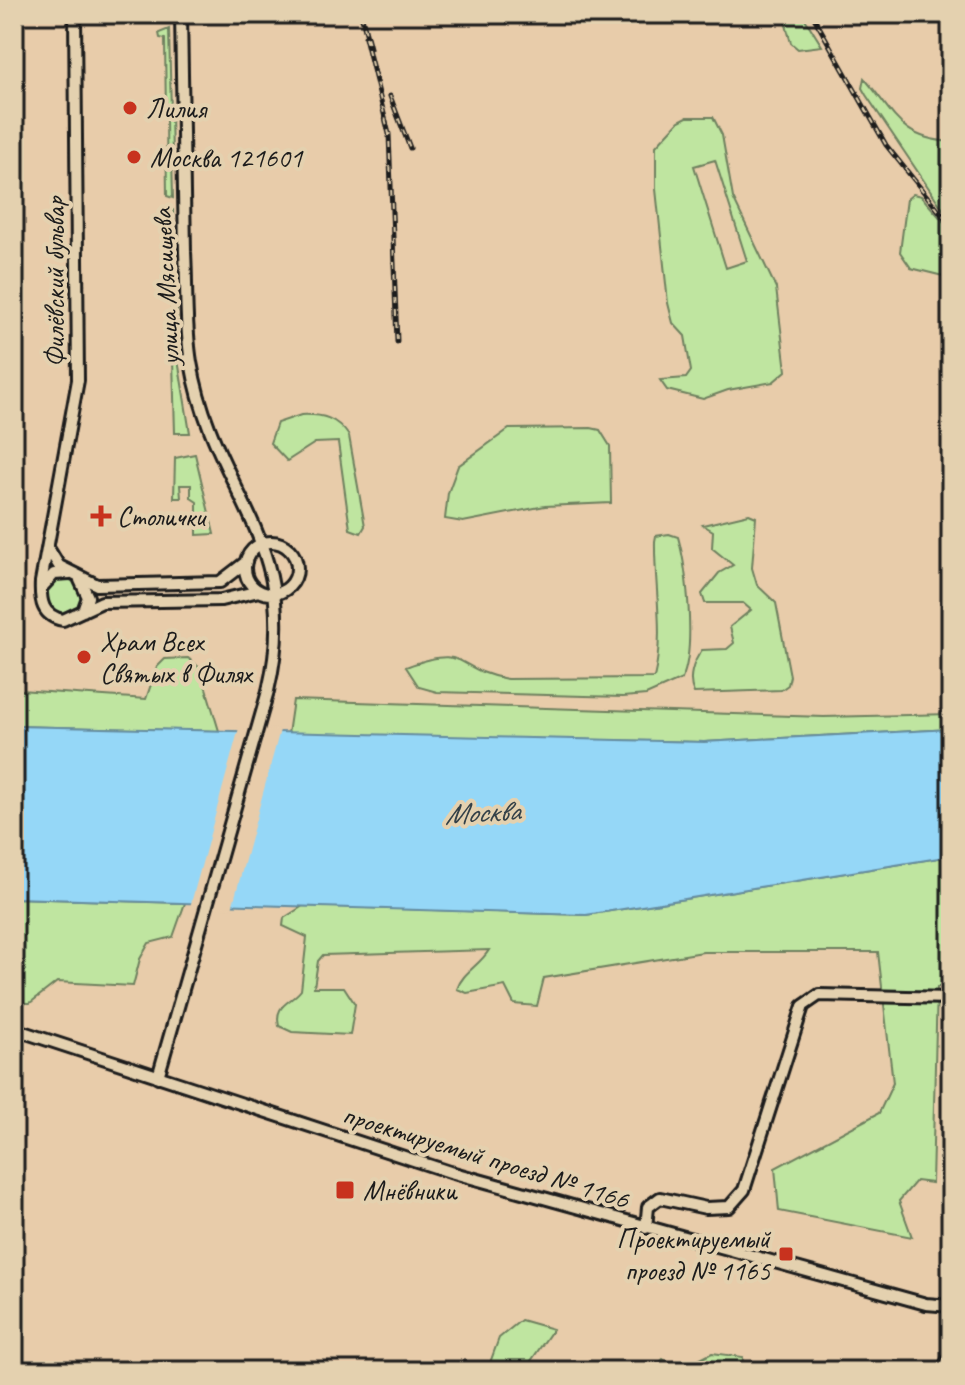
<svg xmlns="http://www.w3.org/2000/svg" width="965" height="1385" font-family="Caveat,sans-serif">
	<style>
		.green { fill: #bfe5a0; stroke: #6e805e; stroke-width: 2; fill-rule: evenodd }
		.water { fill: #95d7f7; stroke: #658c9f; stroke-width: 2 }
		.pier { fill: #e8ccaa }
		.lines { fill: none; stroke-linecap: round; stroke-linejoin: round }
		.minor-casing { stroke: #1c1c1c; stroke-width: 16 }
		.minor { stroke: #e4d1af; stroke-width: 10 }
		.rail-casing { stroke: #1c1c1c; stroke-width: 5 }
		.rail { stroke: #e4d1af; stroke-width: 2; stroke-dasharray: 6; stroke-linecap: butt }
		.poi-dot { fill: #c8321e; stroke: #e4d1af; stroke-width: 3 }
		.labels { text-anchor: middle; stroke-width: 8; stroke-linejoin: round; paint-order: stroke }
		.poi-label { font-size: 28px; fill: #1c1c1c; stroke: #e4d1af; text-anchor: start }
		.street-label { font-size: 28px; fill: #1c1c1c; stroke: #e4d1af }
		.water-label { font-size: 30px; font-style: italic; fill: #344148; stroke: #e4d1af }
	</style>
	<rect width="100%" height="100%" fill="#e8ccaa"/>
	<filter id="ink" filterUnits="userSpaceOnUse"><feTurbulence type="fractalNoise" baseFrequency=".0125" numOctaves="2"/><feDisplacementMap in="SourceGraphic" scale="16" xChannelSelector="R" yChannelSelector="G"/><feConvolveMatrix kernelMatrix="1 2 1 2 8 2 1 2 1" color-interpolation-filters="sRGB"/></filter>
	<g filter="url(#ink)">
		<path class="green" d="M783,14h19l20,32 -24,3 -7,-6z
			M169,29l4,169 -6,-2 -2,-157 -5,-1 -1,-5z
			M864,78c31,35 34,60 87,64v79l-85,-126 -4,-7z
			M687,117h26l9,18 11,63 43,90 10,83 -13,11 -45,8 -25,9 -36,-9 -7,-10 26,-2 5,-7 -6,-35 -12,-13 -5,-20 -12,-114v-43l23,-25zM715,160l32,101 -21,7 -32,-102z
			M913,194l8,2 30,34v48l-40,-10 -11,-16 7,-53z
			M166,210h7l6,156 11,67h-15l-6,-220 -6,-1z
			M301,415c22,-1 36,3 48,21l16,90 -4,7 -11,-4 -12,-87 -23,1 -28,18 -17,-18 7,-20z
			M591,428l9,2 10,16 1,57 -66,3 -82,16 -18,-3 3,-26 10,-27 51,-37z
			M195,454l19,80 -17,1v-33l-6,-4v-13h-11l1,13h-7l1,-40z
			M749,514l7,3 -4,51 5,17 19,18 14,73 -2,9 -7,5 -87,3c-7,-14 -1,-31 8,-43l25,-1 7,-6 -4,-16 21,-17 -8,-7h-38l-3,-9 17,-21 14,-8 -21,-17 1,-17 -10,-6z
			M669,534l9,3c9,32 18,112 4,142l-36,16 -23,2 -186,-5 -18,-5 -13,-20c63,-24 48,3 101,12l147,-1c11,-44 0,-93 1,-137l1,-5z
			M47 596a17 17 0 1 1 34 0a17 17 0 1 1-34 0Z
			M14,654l6,36 126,9 11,-32 8,-8 23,-1 12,10 19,63 -205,-5z
			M293,700l531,17 127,-3v15l-247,13 -416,-8z
			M951,856v131h-14l-5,196 -16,-2 -17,20 13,36 -133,-26 -4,-43 104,-55 14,-30 -15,-131h-175l-159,26 -7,28 -23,-2 -9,-18 -38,7 -10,-4c5,-16 23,-24 32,-39l-166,5 -5,6 -4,26h30l11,17 -5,31 -58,-3 -13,-6c-5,-22 11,-22 22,-36l6,-53 -24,-11 1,-8 19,-12 283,9z
			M14,898l171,5 -12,34 -24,6 -9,16 -7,27 -76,-4 -27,21h-16z
			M521,1320l32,9 -29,42h-37l12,-33z
			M712,1353l31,4 -1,14h-89l10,-12 16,11z"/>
		<path class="water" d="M14,726l690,16 247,-13v127l-365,59 -572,-17z"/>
		<path class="pier" d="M239,728l41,2 -48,178 -42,-1z"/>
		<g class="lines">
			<defs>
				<path id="minor" d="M75,14l3,366 -37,202c-1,19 1,34 22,38l39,-18 119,-2 38,-9
					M245 568a26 26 0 1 1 52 0a26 26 0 1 1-52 0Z
					M48,548l11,18 38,19 123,-3 26,-20
					M80,580l8,17 -5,14
					M41,588l13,-14 16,-1
					M14,1029l436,143 476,132 25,2
					M158,1077l110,-386c36,-150 -55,-198 -77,-329 -6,-36 -4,-74 -6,-110 -2,-79 -2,-159 -4,-238
					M646,1228l2,-21 12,-9 46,10 23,-1 15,-17 59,-184 16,-11 132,3
					M942,1371l9,-16"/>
			</defs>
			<use href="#minor" class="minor-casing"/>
			<use href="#minor" class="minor"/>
			<defs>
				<path id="rail" d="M361,14l9,34
					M812,14l74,131 65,81
					M365,37l24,97 8,208
					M390,96l20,52"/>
			</defs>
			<use href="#rail" class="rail-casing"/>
			<use href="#rail" class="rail"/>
		</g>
	</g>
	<g class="poi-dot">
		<circle cx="130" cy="108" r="8"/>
		<circle cx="134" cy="157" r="8"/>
		<path d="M97 504h8v8h8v8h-8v8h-8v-8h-8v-8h8z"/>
		<circle cx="84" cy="657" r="8"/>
		<rect x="335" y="1180" width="20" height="20" rx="4"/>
		<rect x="778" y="1246" width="16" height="16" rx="4"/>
	</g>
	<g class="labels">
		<g class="poi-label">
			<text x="146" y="118">Лилия</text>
			<text x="150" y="167">Москва 121601</text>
			<text x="117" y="526">Столички</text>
			<text x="100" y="651">Храм Всех<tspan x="100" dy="32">Святых в Филях</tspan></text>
			<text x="363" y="1200">Мнёвники</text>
			<text x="770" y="1248" text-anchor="end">Проектируемый<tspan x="770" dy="32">проезд № 1165</tspan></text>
		</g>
		<g class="street-label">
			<text transform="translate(54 282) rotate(-90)" y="10">Филёвский бульвар</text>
			<text transform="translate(165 287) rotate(-93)" y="10">улица Мясищева</text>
			<text transform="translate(486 1156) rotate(17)" y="10">проектируемый проезд № 1166</text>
		</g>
		<g class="water-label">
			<text transform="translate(482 812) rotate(-3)" y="10">Москва</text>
		</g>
	</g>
	<rect width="965" height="1385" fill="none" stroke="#e4d1af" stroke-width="48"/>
	<rect x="24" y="24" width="917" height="1337" fill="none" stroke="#1c1c1c" stroke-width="3" filter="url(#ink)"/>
</svg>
